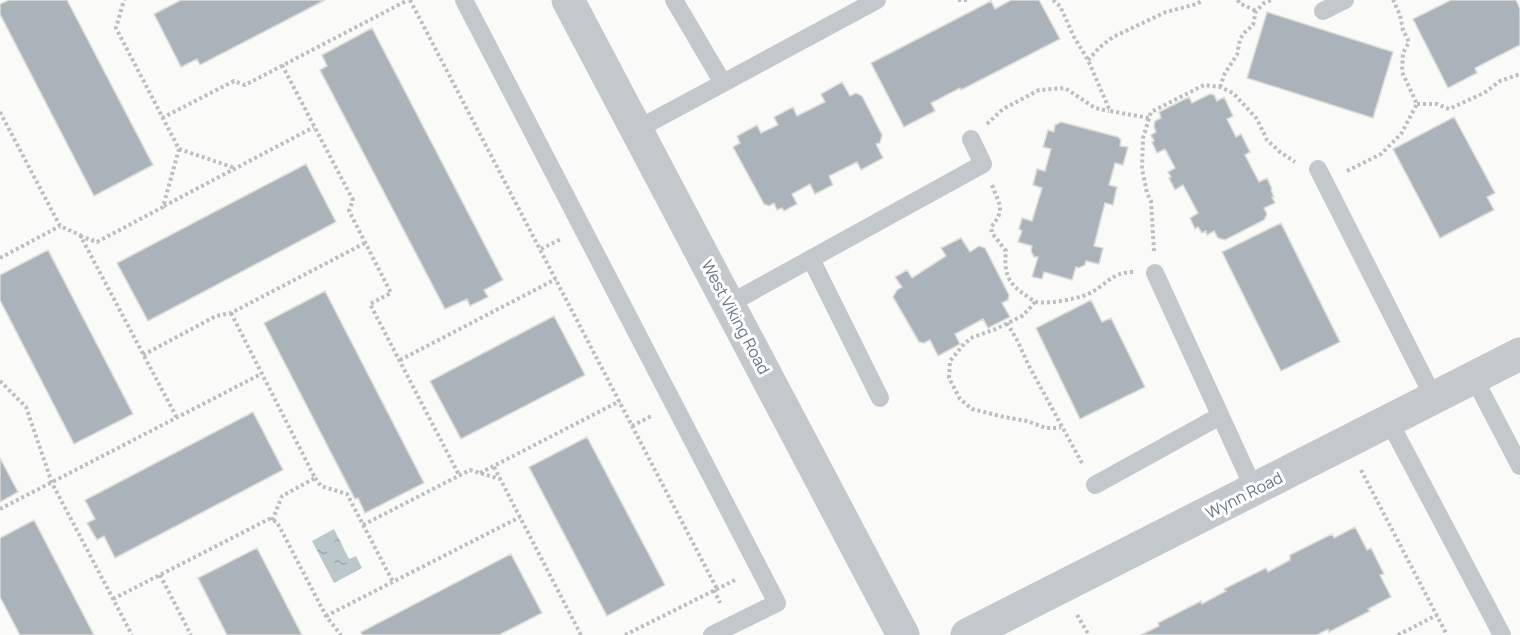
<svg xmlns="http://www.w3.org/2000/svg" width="1520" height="635" font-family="Manrope,sans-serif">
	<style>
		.water { fill: url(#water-ripples) }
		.building { fill: #aab3b9; stroke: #dcdcda; stroke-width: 1.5 }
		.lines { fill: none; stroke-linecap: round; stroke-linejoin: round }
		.path { stroke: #bbbfc2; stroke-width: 4; stroke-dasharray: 3 3; stroke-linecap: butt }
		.service { stroke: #c3c8cc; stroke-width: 18 }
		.tertiary { stroke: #c3c8cc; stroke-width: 33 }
		.labels { text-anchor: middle; stroke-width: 6; stroke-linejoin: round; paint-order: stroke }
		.street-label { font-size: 16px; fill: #657683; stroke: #fff }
	</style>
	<defs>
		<pattern id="water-ripples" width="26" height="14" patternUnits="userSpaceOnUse" patternTransform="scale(1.5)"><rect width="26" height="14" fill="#bbc7cb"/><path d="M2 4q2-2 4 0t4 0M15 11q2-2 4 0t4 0" fill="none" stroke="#9ca6aa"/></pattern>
	</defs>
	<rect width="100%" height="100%" fill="#fafaf8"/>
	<path class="water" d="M334,529l15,30 7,-3 6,12 -28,15 -22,-42z"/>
	<path class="building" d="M9,0h58l86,165 -59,31 -94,-182v-10z
		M181,0h144l-125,65 -3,-6 -16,8 -27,-53z
		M1011,0h28l21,39 -99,51 -1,-2 -29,15 4,8 -31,16 -33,-64 120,-62 4,8z
		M1451,0h65l4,9v36l-45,23 2,5 -29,15 -35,-69z
		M1267,12l126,40 -20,66 -126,-40z
		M372,28l131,252 -19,10 4,7 -18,9 -3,-7 -22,10 -125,-239 7,-4 -5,-11z
		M842,82l8,14 6,-3 6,3 20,39 -2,8 -4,1 7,14 -22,12 -4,-8 -28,14 4,9 -18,9 -5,-10 -18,10 5,10 -13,7 -2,-3 -5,2 -3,-7 -5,3 -5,-2 -31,-57 7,-4 -3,-7 20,-11 4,8 17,-8 -4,-8 19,-10 4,9 28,-14 -4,-8z
		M1210,94l4,1 3,6 7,-4 9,19 -6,3 9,18 5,-3 9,18 -5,3 14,27 8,-4 5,11 -1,1 3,7h-2l3,6 -11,5 3,6 -3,6 -39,20 -7,-2 -4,-7 -7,4 -1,-4 -4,2 -4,-6 -3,2 -5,-11 8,-5 -15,-28 -8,5 -6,-12 2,-1 -3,-5 7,-4 -10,-19 -8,4 -5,-11 2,-1 -3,-6 5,-3 -2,-5 1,-6 6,-3 -2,-6 30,-15 3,6z
		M1454,117l41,76 -8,4 7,13 -54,28 -47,-89z
		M1061,122l57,15 3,3 -1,6 8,1 -5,18 -8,-2 -6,22 8,2 -4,18 -8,-2 -11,43 9,2 -4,16 -13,-3 -1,4 -6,3 -3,-1 -4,13 -28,-8 -2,7 -10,-2 6,-20h-4l-3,-6 1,-5 -14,-4 4,-11 -3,-2 3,-11 10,3 10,-33 -9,-3 4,-16 8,2 6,-22 -8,-2 5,-17 6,2 1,-7z
		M306,164l30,58 -188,99 -31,-58z
		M1281,223l59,119 -59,29 -59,-119z
		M961,238l9,14 9,-6 6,2 24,47 -1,5 -6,3 8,14 -22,11 -5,-9 -28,15 5,10 -22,12 -8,-16 -6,3 -5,-1 -26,-45 4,-7 5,-3 -7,-10 12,-7 5,8 34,-22 -5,-8z
		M48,250l85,164 -59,30 -74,-144v-25z
		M325,291l99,192 -59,30 -7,-15 -3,1 -91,-176z
		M1091,300l11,22 9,-4 34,69 -65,32 -44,-91z
		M554,316l31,59 -124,64 -31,-58z
		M253,412l30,58 -168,88 -11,-22 -7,4 -10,-17 8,-4 -10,-19z
		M587,437l78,148 -58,31 -78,-149z
		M0,458l18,34 -18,10z
		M34,520l60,115h-74l-20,-38v-59z
		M1355,527l12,23 4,-2 13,26 -4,1 11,22 -23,12 2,2 -41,21 -1,-3 -11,6h-176l18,-9 -1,-3 43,-22 1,3 24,-13 -2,-2 42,-21 2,4 22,-12v-5l42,-21 2,4z
		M257,548l45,87h-75l-29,-57z
		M511,554l31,59 -43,22h-137l-1,-3z"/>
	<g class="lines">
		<path class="path" d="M410,0l307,589
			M958,0h10
			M1053,0l7,6 14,31 14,23 22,51 39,7
			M1238,0l1,3 17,8
			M1088,60l12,-13 13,-10 53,-25 31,-8 6,-4
			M282,65l71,135 -4,11 42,82 -21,11 89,171
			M1220,87l5,-14 12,-18 3,-16 4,-6 9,-8 3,-14 8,-8 7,-3
			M1417,104h20l12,5 35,-16 16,-12 20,-7
			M0,112l60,114 20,9 97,183
			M162,118l72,-37 11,4 163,-85
			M987,124l16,-15 36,-19 26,-2 30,20 14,3
			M179,149l56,19
			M1347,171l34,-17 20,-20 16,-30 -15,-32 1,-19 6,-11 -6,-12 -3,-15 -7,-15
			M992,185c7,19 14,25 -1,42l1,6 14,18c-2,17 0,30 15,41 5,3 11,9 16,10 13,2 39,-3 51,-8 18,-8 23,-22 45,-22
			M164,206l150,-79
			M80,236l17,6 66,-35 16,-58 -63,-121 8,-28
			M541,249l20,-10
			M1154,251l-3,-50 -4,-8 -5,-24 1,-31 8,-26 53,-27 16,2 13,6 24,26 10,21 13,12 15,10
			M0,258l60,-32
			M1035,302l-6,7 -7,7 -26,13 -23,8 -9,7 -14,17 -1,17 11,21 12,10 32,8 23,4 19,7h11l4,-1
			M231,313l84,165 -33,18 -10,25
			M1007,323l10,17 12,26 54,99
			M143,355l73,-39 15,-3 134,-70
			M400,360l156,-81
			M0,381l26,26 26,76 80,152
			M632,426l21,-11
			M494,467l87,168
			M1361,470l86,165
			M480,473l140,-72
			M315,478l6,8 26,8 46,88
			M0,509l261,-135
			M363,525l107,-55 30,9
			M160,575l31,60
			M714,590l6,13
			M113,599l156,-80 8,3 49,94 15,19
			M1077,615l12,20
			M326,616l194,-99
			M625,635l112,-56
			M1398,635l39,-20"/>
		<path class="service" d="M464,0l313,603 -65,32
			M674,0l49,83
			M1323,11l22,-11
			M636,130l241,-130
			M1318,169l116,229
			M811,259l69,139
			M1155,273l99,216
			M729,304l254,-140 -12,-25
			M1474,378l46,88
			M1389,421l113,214
			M1095,485l125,-69"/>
		<path class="tertiary" d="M568,0l335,635
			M967,635l553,-281"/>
	</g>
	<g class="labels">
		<g class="street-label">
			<text transform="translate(736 317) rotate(62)" y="6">West Viking Road</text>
			<text transform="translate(1244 495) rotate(-27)" y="6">Wynn Road</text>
		</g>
	</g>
</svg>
